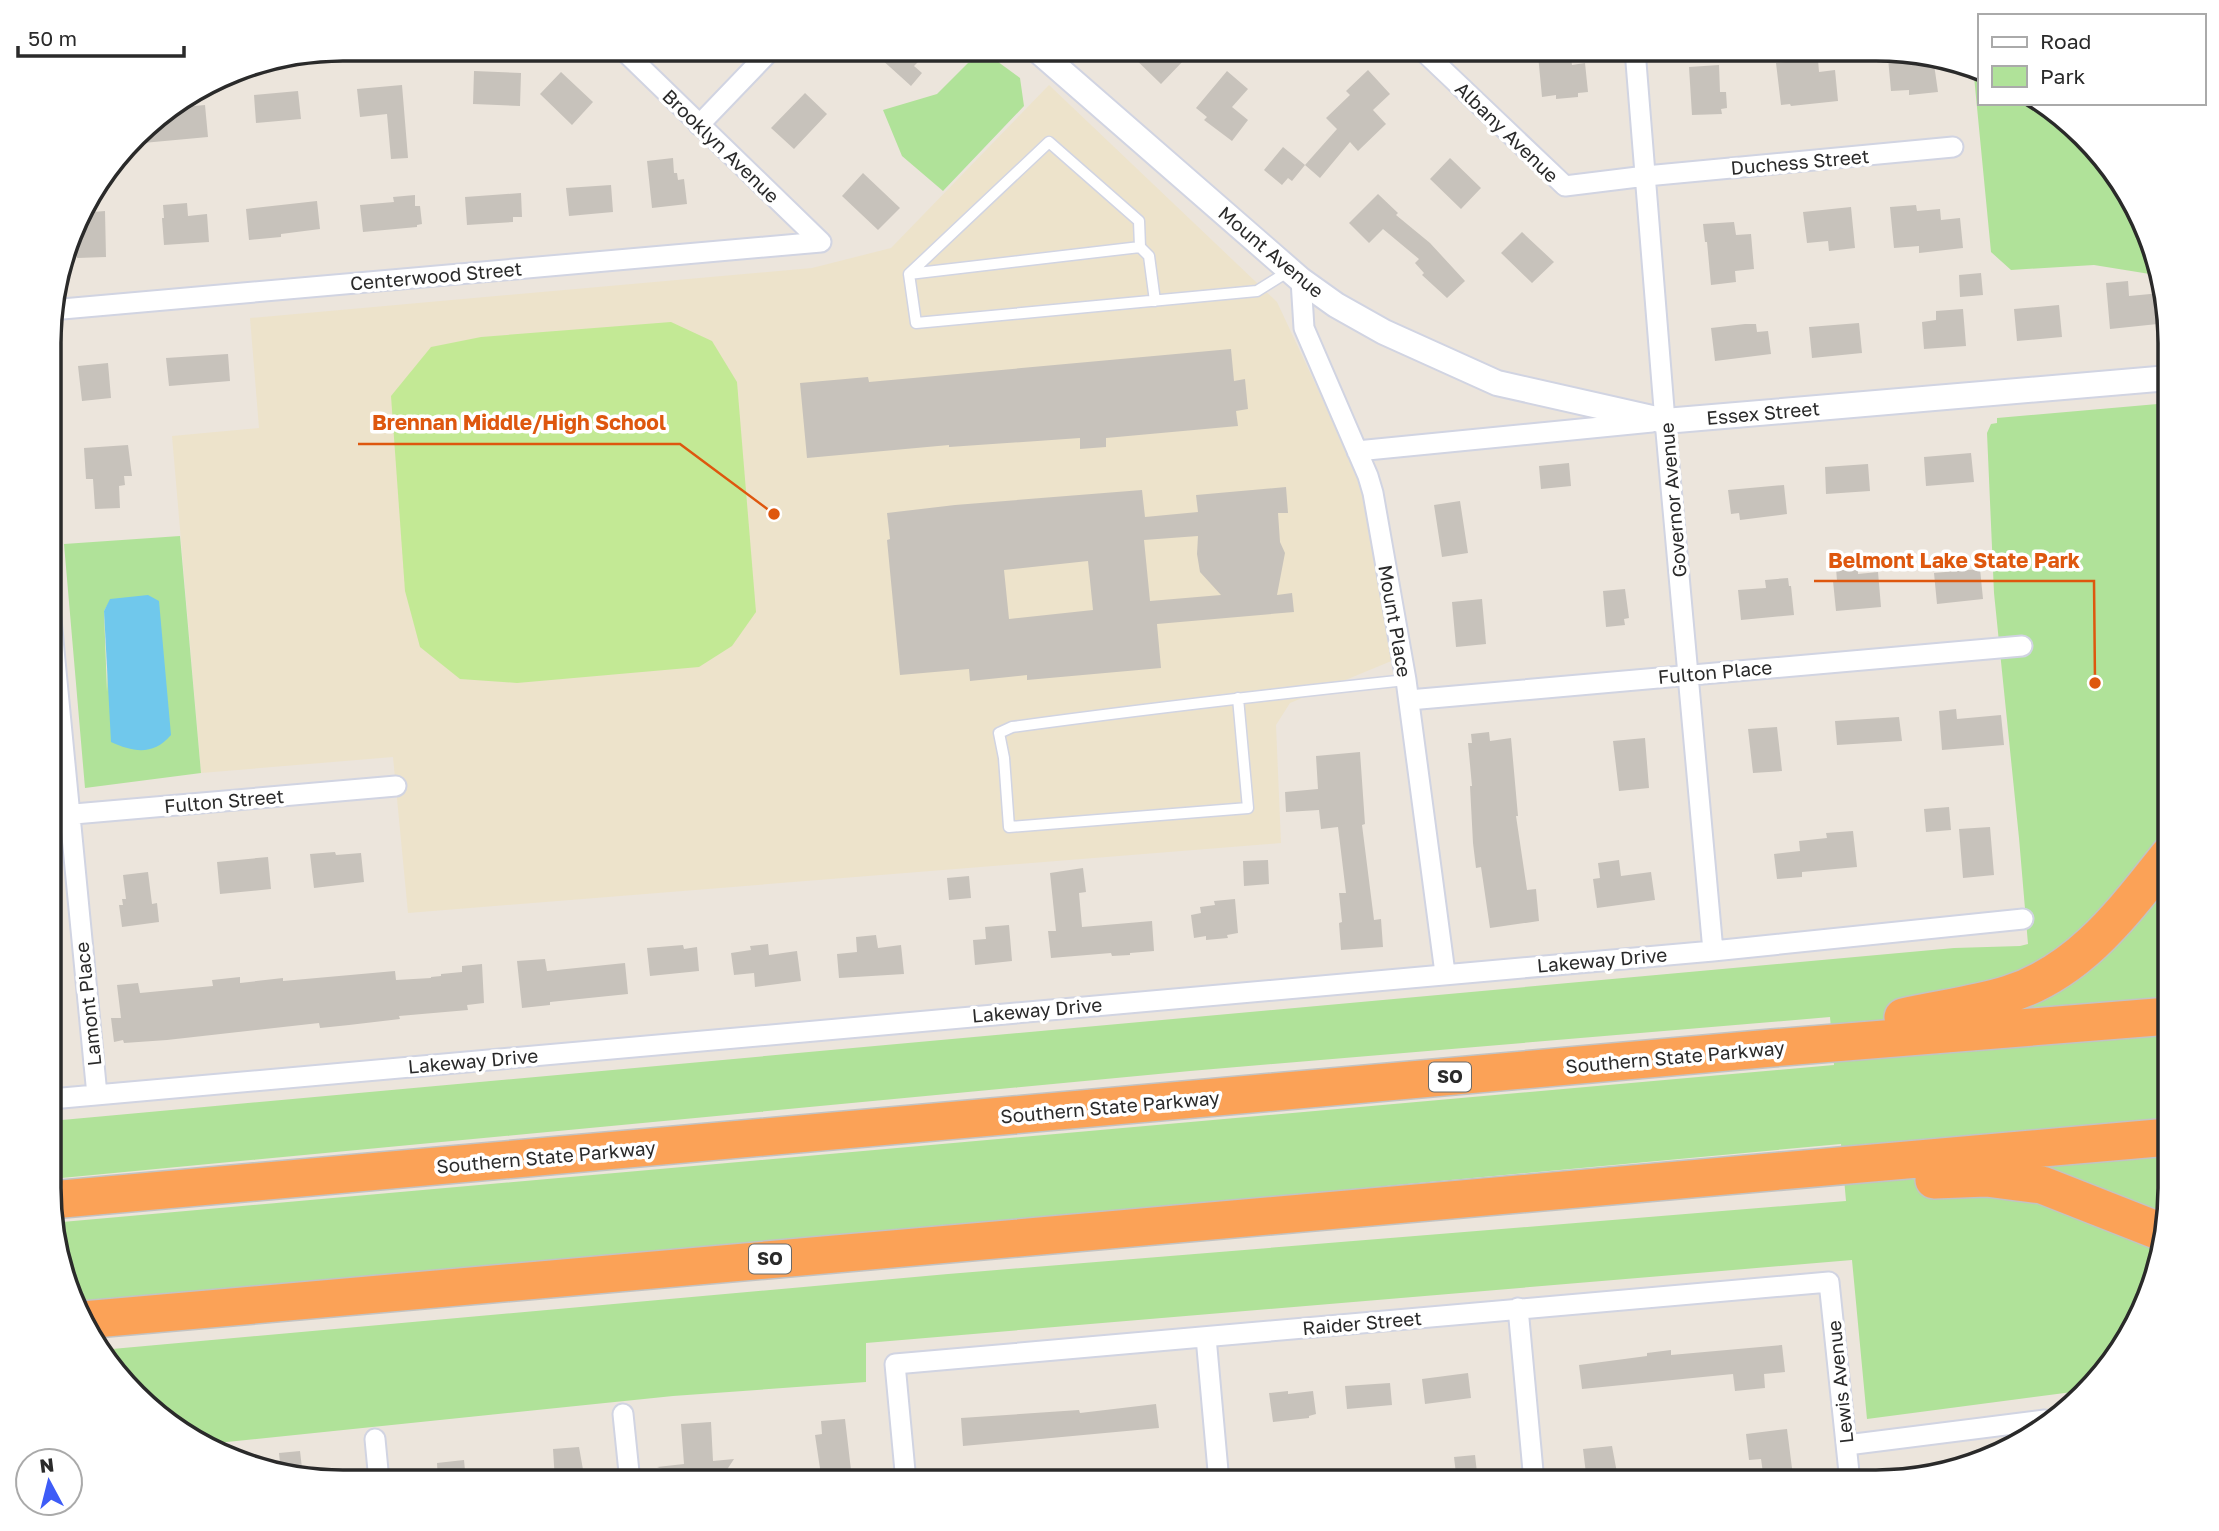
<svg xmlns="http://www.w3.org/2000/svg" width="2219" height="1531" font-family="'Golos Text',sans-serif">
	<style>
		.education { fill: #ede3cb }
		.green { fill: #b0e299; fill-rule: evenodd }
		.pitch { fill: #c3e995 }
		.water { fill: #70c8ec }
		.building { fill: #c7c2bb; fill-rule: evenodd }
		.lines { fill: none; stroke-linecap: round; stroke-linejoin: round }
		.service-casing { stroke: #d1d4e2; stroke-width: 13 }
		.minor-casing { stroke: #d1d4e2; stroke-width: 23 }
		.tertiary-casing { stroke: #d1d4e2; stroke-width: 28 }
		.motorway-casing { stroke: #c3c3c3; stroke-width: 40 }
		.service { stroke: #fff; stroke-width: 10 }
		.minor { stroke: #fff; stroke-width: 19 }
		.tertiary { stroke: #fff; stroke-width: 24 }
		.motorway { stroke: #fba257; stroke-width: 37 }
		.labels { text-anchor: middle; stroke-width: 7; stroke-linejoin: round; paint-order: stroke }
		.shield { fill: #fff; stroke: #6a6a6a; stroke-width: 2 }
		.shield-label { font-size: 18px; font-weight: bold; fill: #2a2a2a }
		.street-label { font-size: 19px; fill: #2a2a2a; stroke: #fff }
		.rim { fill: none; stroke: #2a2a2a; stroke-width: 3.5 }
		.leader { fill: none; stroke: #de570e; stroke-width: 2.5 }
		.callout-dot { fill: #de570e; stroke: #fff; stroke-width: 2.5 }
		.callout-label { font-size: 21px; text-anchor: middle; font-weight: bold; fill: #de570e; stroke: #fff; stroke-width: 7; stroke-linejoin: round; paint-order: stroke }
	</style>
	<rect width="100%" height="100%" fill="#ece5dc"/>
	<path class="education" d="M1049,85l228,217 89,190 35,165 -111,46 -14,22 5,118 -873,70 -15,-156 -192,16 -29,-337 87,-8 -9,-110 562,-50 79,-20z"/>
	<path class="green" d="M990,56l30,22 4,28 -81,85 -41,-35 -19,-46 54,-16 31,-31z
		M1973,66l6,3v34h64l12,7 85,103 16,62 -62,-10 -83,5 -20,-18z
		M2169,403v804l-15,76 -45,84 -29,24 -213,28 -15,-159 -986,83v39l-193,14 -466,48 -43,-23 -63,-71 847,-76 898,-73 -5,-57 -1451,134 -312,26 -27,-81 1783,-158 -4,-48 -640,54 -1139,108v-58l1903,-173 66,-2 8,-2 -9,-106 -25,-245 -7,-160 4,-9 6,-1v-5z
		M180,536l21,237 -116,15 -21,-244zM111,599l-4,93 -3,-81z"/>
	<path class="pitch" d="M671,322l41,19 25,41 19,230 -24,34 -33,21 -182,16 -57,-4 -40,-32 -15,-56 -14,-195 40,-49 50,-10z"/>
	<path class="water" d="M148,595l11,6 12,134c-18,21 -38,17 -60,7l-7,-131 6,-12z"/>
	<path class="building" d="M888,49h43l-17,17 8,7 -11,13 -31,-28z
		M1125,49h50l10,10 -24,25z
		M1570,51l2,14 13,-2 3,29 -10,1v4l-22,2v-4l-14,2 -4,-42z
		M1922,55l11,2 5,35 -29,3v-5l-18,1 -3,-33z
		M1818,59l1,13 16,-2 3,31 -47,5 -1,-2 -9,1 -5,-42z
		M1719,65l1,27h6l1,16 -6,1 1,5 -30,1 -3,-48z
		M1368,70l22,24 -17,16 13,14 -28,27 -8,-9 -30,36 -15,-13 32,-36 -11,-11 24,-23 -4,-4z
		M474,71l47,2 -1,33 -47,-2z
		M1227,71l21,18 -16,18 16,13 -16,21 -28,-21 3,-3 -11,-9z
		M561,72l32,30 -21,23 -32,-31z
		M402,85l6,73 -17,1 -4,-45 -27,3 -3,-28z
		M298,91l3,28 -45,4 -2,-28z
		M805,93l22,21 -33,35 -23,-21z
		M205,105l3,32 -76,7 17,-22 23,-14z
		M1283,147l22,18 -13,16 -4,-3 -6,7 -18,-15z
		M673,158l1,15h3l1,7 6,-1 3,25 -35,4 -5,-47z
		M1450,158l31,30 -20,21 -31,-30z
		M863,173l37,35 -22,22 -36,-34z
		M611,185l2,27 -44,4 -3,-28z
		M521,193l1,24h-9v5l-46,3 -2,-28z
		M1378,194l20,19 -2,2 34,28 35,38 -18,17 -25,-23 2,-2 -9,-10 4,-4 -36,-30 -14,14 -20,-20z
		M415,195v11h5l2,18 -5,1v2l-54,5 -3,-27 34,-3 -1,-5z
		M317,201l3,28 -39,5v3l-32,3 -3,-31z
		M187,203l1,13 19,-2 2,28 -45,3 -2,-27h2l-1,-13z
		M1916,205l1,6 23,-2 1,11 19,-2 3,30 -44,5v-7l-25,2 -4,-41z
		M1851,207l4,41 -26,3 -1,-10 -21,2 -4,-31z
		M105,211l1,46 -29,1 -1,-15 -6,1 10,-31z
		M1734,222l2,13 15,-1 3,35 -19,2 1,11 -25,3 -4,-43h-2l-2,-18z
		M1522,232l32,30 -22,21 -31,-30z
		M1981,273l2,22 -23,2 -1,-22z
		M2128,281l1,15 32,-3 6,30 -57,6 -4,-46z
		M2059,305l3,32 -45,4 -3,-32z
		M1963,309l3,37 -42,3 -2,-27 14,-2v-9z
		M1859,323l3,30 -50,5 -3,-31z
		M1745,324h11l1,8 11,-1 3,23 -56,7 -4,-33z
		M1231,349l3,32 11,-2 3,30 -12,2 2,15 -132,12v9l-26,2v-11l-131,9v-2l-142,13 -7,-75 68,-6 1,5z
		M228,354l2,27 -61,5 -3,-28z
		M108,363l3,35 -29,3 -4,-35z
		M128,445l4,31h-8l1,9 -6,1 1,22 -25,1 -2,-30h-7l-2,-31z
		M1971,453l3,29 -48,4 -2,-29z
		M1569,463l2,23 -30,3 -2,-23z
		M1868,464l2,27 -44,3 -1,-27z
		M1784,485l3,29 -47,6 -1,-7 -8,1 -3,-24z
		M1286,487l2,26h-10l2,29 5,11 -8,42 15,-2 2,19 -137,12 4,44 -134,12v-5l-57,6 -1,-12 -69,6 -13,-135 3,-1 -3,-26 68,-8 187,-15 3,27 53,-5 -2,-17zM1198,536l-1,18 3,18 21,23 -71,6 -6,-61zM1088,561l5,49 -84,9 -5,-49z
		M1460,501l8,52 -26,4 -8,-52z
		M1858,566v8l20,-2 3,35 -45,4 -3,-30h4l-1,-13z
		M1980,569l3,30 -46,5 -3,-31z
		M1788,578l1,8h2l3,29 -53,5 -3,-30 28,-2 -1,-8z
		M1625,589l4,29 -5,1 1,6 -19,2 -3,-36z
		M1482,599l4,45 -30,3 -4,-45z
		M1956,709l1,10 44,-4 3,30 -62,5 -3,-39z
		M1899,717l3,24 -65,4 -2,-24z
		M1777,727l5,44 -29,2 -5,-44z
		M1489,732l1,9 21,-3 7,78h-2l11,74 9,-1 3,32 -49,7 -9,-61 -5,1 -3,-25 -3,-57h2l-4,-43h4l-1,-9z
		M1645,738l4,50 -30,3 -6,-50z
		M1360,752l5,72 -3,1 12,95 7,-1 2,28 -42,3 -2,-27 3,-1 -3,-29h7l-8,-66 -17,2 -2,-19 -33,2 -1,-20 33,-3 -2,-33z
		M1949,807l2,23 -25,2 -2,-23z
		M1990,827l4,48 -31,3 -4,-49z
		M1853,831l4,36 -55,5v5l-25,2 -3,-25 26,-3 -1,-10 28,-3 -1,-5z
		M335,852l1,3 25,-2 3,29 -50,6 -4,-34z
		M268,857l3,32 -51,5 -3,-32z
		M1268,860l1,24 -25,2 -1,-25z
		M1619,860l2,16 30,-4 4,28 -58,8 -4,-29 7,-1 -2,-15z
		M1083,868l3,24 -7,1 3,34 70,-6 2,30 -24,2v2l-18,1 -1,-3 -60,5 -3,-27h8l-6,-58z
		M148,872l4,32 5,-1 2,19 -37,5 -3,-22h4l-1,-6h4l-3,-24z
		M969,876l2,22 -22,2 -2,-22z
		M1235,899l3,34 -11,2 1,3 -22,2v-4l-12,2 -3,-23 10,-2 -1,-6 15,-2 -1,-4z
		M1009,925l3,36 -37,4 -2,-25 13,-1 -1,-12z
		M876,935l2,13 23,-3 3,29 -65,4 -2,-24 20,-2 -1,-15z
		M768,944l1,11 28,-4 4,30 -46,6 -1,-14 -20,2 -3,-22 20,-3 -1,-4z
		M683,945l1,4 13,-2 2,24 -49,5 -3,-28z
		M545,959l2,12 78,-8 3,31 -78,8v3l-28,3 -5,-47z
		M482,964l2,39 -17,2 1,5 -69,6 1,3 -51,6 -29,3 -1,-5 -152,17 -43,3 -1,-3 -9,2 -3,-24h10l-4,-33 21,-2 2,10 73,-7 -1,-6 28,-3v6l43,-5v3l112,-10 1,9 35,-2v-1l10,-1v-2l21,-2v-6z
		M1782,1345l3,27 -21,2 1,14 -30,3 -2,-17 -151,15 -3,-24 68,-9v-3l24,-3v5z
		M1468,1373l3,25 -46,6 -3,-25z
		M1390,1383l2,22 -45,4 -2,-23z
		M1288,1391v3l25,-3 3,23 -7,2v2l-36,4 -4,-29z
		M1156,1404l3,24 -196,18 -2,-28 118,-8 1,3z
		M845,1419l6,51h-3l1,12h-27l-7,-47 7,-1 -1,-13z
		M711,1422l2,39 21,-2 -15,23h-34v-5l-28,-10 27,-3 -3,-40z
		M1787,1429l6,47 -29,4 -3,-21 -12,1 -3,-26z
		M1612,1446l5,27 -2,2 1,7h-29l-4,-33z
		M579,1447l6,34h-30l-2,-32z
		M300,1451l3,26 -22,-4 -2,-20z
		M1475,1455l3,27h-21l-3,-25z
		M464,1460l2,21h-28l-1,-18z"/>
	<g class="lines">
		<defs>
			<path id="service" d="M909,274l140,-132 90,79 1,26
				M1155,301l-6,-45 -9,-9 -231,27 7,49 341,-32 32,-20
				M1238,698l10,110 -239,19 -5,-69 -5,-25 13,-6c131,-18 262,-33 394,-47"/>
			<path id="minor" d="M622,49l199,193
				M1421,49l144,137 81,-10 307,-29
				M1635,50l30,371 48,530
				M699,125l73,-76
				M1301,280l3,48 64,148 5,17 33,187 39,293
				M51,310l770,-68
				M1357,451l295,-29
				M51,619l46,476
				M1409,700l613,-54
				M51,816l345,-30
				M51,1099l1662,-148 310,-32
				M1518,1308l16,174
				M1206,1337l13,145
				M623,1414l7,68
				M375,1439l4,42
				M1847,1445l198,-25
				M906,1482l-11,-118 934,-82 21,200"/>
			<path id="tertiary" d="M1036,49l265,231 35,25 48,27 113,51 168,38 504,-43"/>
			<path id="motorway" d="M1903,1017c35,-8 71,-12 106,-23 72,-23 115,-83 160,-139
				M1934,1180l52,-2 56,7 122,48
				M51,1200l1721,-152 397,-32
				M83,1320l2086,-183"/>
		</defs>
		<use href="#service" class="service-casing"/>
		<use href="#minor" class="minor-casing"/>
		<use href="#tertiary" class="tertiary-casing"/>
		<use href="#motorway" class="motorway-casing"/>
		<use href="#service" class="service"/>
		<use href="#minor" class="minor"/>
		<use href="#tertiary" class="tertiary"/>
		<use href="#motorway" class="motorway"/>
	</g>
	<g class="labels">
		<g class="shield">
			<rect x="1429" y="1062.5" width="42" height="29" rx="5"/>
			<rect x="749" y="1244.5" width="42" height="29" rx="5"/>
		</g>
		<g class="shield-label">
			<text x="1450" y="1083">SO</text>
			<text x="770" y="1265">SO</text>
		</g>
		<g class="street-label">
			<text transform="translate(1507 132) rotate(44)" y="7">Albany Avenue</text>
			<text transform="translate(721 146) rotate(44)" y="7">Brooklyn Avenue</text>
			<text transform="translate(1800 162) rotate(-5)" y="7">Duchess Street</text>
			<text transform="translate(1271 252) rotate(40)" y="7">Mount Avenue</text>
			<text transform="translate(436 276) rotate(-5)" y="7">Centerwood Street</text>
			<text transform="translate(1763 413) rotate(-5)" y="7">Essex Street</text>
			<text transform="translate(1673 500) rotate(-95)" y="7">Governor Avenue</text>
			<text transform="translate(1395 621) rotate(80)" y="7">Mount Place</text>
			<text transform="translate(1715 672) rotate(-5)" y="7">Fulton Place</text>
			<text transform="translate(224 801) rotate(-5)" y="7">Fulton Street</text>
			<text transform="translate(1602 960) rotate(-5)" y="7">Lakeway Drive</text>
			<text transform="translate(88 1004) rotate(-96)" y="7">Lamont Place</text>
			<text transform="translate(1037 1010) rotate(-5)" y="7">Lakeway Drive</text>
			<text transform="translate(1675 1057) rotate(-5)" y="7">Southern State Parkway</text>
			<text transform="translate(473 1061) rotate(-5)" y="7">Lakeway Drive</text>
			<text transform="translate(1110 1107) rotate(-5)" y="7">Southern State Parkway</text>
			<text transform="translate(546 1157) rotate(-5)" y="7">Southern State Parkway</text>
			<text transform="translate(1362 1323) rotate(-5)" y="7">Raider Street</text>
			<text transform="translate(1840 1382) rotate(-96)" y="7">Lewis Avenue</text>
		</g>
	</g>
	<path d="M0 0H2219V1531H0ZM343 61H1876A282 282 0 0 1 2158 343V1188A282 282 0 0 1 1876 1470H343A282 282 0 0 1 61 1188V343A282 282 0 0 1 343 61Z" fill="#fff" fill-rule="evenodd"/>
	<path class="rim" d="M343 61H1876A282 282 0 0 1 2158 343V1188A282 282 0 0 1 1876 1470H343A282 282 0 0 1 61 1188V343A282 282 0 0 1 343 61Z"/>
	<path class="leader" d="M774 514L680 444H358M2095 683L2094 581H1814"/>
	<g class="callout-dot">
		<circle cx="774" cy="514" r="7"/>
		<circle cx="2095" cy="683" r="7"/>
	</g>
	<g class="callout-label">
		<text x="519" y="430">Brennan Middle/High School</text>
		<text x="1954" y="568">Belmont Lake State Park</text>
	</g>
	<rect x="1978" y="14" width="228" height="91" fill="#ffffff" stroke="#aaaaaa" stroke-width="2"/>
	<rect x="1992" y="37" width="35" height="10" fill="#ffffff" stroke="#aaaaaa" stroke-width="2"/>
	<text x="2040" y="49" font-size="21" fill="#2a2a2a">Road</text>
	<rect x="1992" y="66" width="35" height="21" fill="#b0e299" stroke="#aaaaaa" stroke-width="2"/>
	<text x="2040" y="84" font-size="21" fill="#2a2a2a">Park</text>
	<g transform="translate(49 1482) rotate(353)"><circle r="33" fill="#ffffff" stroke="#aaaaaa" stroke-width="2"/>
	<path d="M0-5L12 26L0 18L-12 26Z" fill="#3e5cf7"/>
	<text y="-10" font-size="19" font-weight="bold" text-anchor="middle" fill="#2a2a2a">N</text>
	</g>
	<path d="M18 46v10h166v-10" fill="none" stroke="#2a2a2a" stroke-width="3.5"/>
	<text x="28" y="46" font-size="21" fill="#2a2a2a" stroke="#ffffff" stroke-width="5" paint-order="stroke">50 m</text>
</svg>
